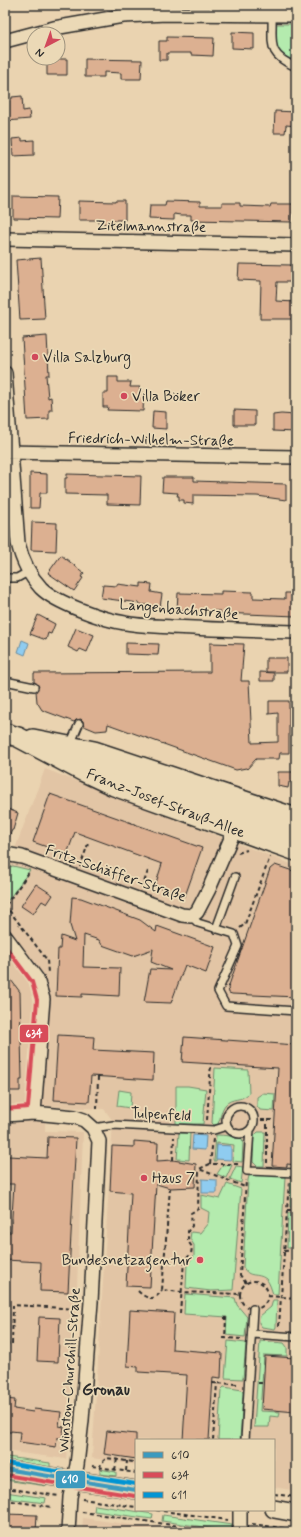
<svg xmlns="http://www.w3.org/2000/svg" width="301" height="1537" font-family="Mynerve,sans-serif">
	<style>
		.built { fill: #e2c5a5 }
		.green { fill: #b4ebae; stroke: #708b6c }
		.water { fill: #8fccf0; stroke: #678ca1 }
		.building { fill: #dcb091; stroke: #2b2b2b }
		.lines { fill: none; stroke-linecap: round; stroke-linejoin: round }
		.service-casing { stroke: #2b2b2b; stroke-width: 10 }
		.minor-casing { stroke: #2b2b2b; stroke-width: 16 }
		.tertiary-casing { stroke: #2b2b2b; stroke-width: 20 }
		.secondary-casing { stroke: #2b2b2b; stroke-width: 22 }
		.path { stroke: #2b2b2b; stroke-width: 2; stroke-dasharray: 4 3; stroke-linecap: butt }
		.service { stroke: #ebd9b6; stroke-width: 7 }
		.minor { stroke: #ebd9b6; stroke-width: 13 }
		.tertiary { stroke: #ebd9b6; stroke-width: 17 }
		.secondary { stroke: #ebd9b6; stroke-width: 19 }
		.bus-1-casing { stroke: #ebd9b6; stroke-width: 7 }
		.bus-2-casing { stroke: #ebd9b6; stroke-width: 7 }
		.bus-3-casing { stroke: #ebd9b6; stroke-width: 7 }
		.bus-1 { stroke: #3c9abe; stroke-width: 4 }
		.bus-2 { stroke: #d84c59; stroke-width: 4 }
		.bus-3 { stroke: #0294d3; stroke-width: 4 }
		.poi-dot { fill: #d1495b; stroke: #ebd9b6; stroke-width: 1.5 }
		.labels { text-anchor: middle; stroke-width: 3.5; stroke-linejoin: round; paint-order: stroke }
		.street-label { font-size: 15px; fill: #2b2b2b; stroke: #ebd9b6 }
		.poi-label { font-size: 15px; fill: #2b2b2b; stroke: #ebd9b6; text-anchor: start }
		.quarter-label { font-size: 17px; font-weight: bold; fill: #2b2b2b; stroke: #ebd9b6 }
		.line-badge { stroke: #ebd9b6; stroke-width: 1.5 }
		.badge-label { font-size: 11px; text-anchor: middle; font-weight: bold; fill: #fff }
	</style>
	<rect width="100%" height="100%" fill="#ead3b0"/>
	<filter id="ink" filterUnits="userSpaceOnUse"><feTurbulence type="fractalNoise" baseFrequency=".025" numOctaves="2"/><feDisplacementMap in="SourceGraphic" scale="8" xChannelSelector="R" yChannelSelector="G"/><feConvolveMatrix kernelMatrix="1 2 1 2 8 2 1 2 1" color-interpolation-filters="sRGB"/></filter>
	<g filter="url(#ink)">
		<path class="built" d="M45,769l251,97v625l-22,-4v-47h-138v25l-44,-7 21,-337 -9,-12 -59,-3v25l38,1 -7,180 -10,147 -61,-8v-587l7,-1 4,-17z
			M83,1518l99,14h-100z"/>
		<path class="green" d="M276,24h20v37c-23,-8 -20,-16 -20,-37z
			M13,866l17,4 -24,33 -1,-2v-33z
			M215,1068l33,2 1,23c-8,9 -17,4 -24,12 -4,5 -4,12 -7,19l-4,1 -2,-2z
			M176,1086h12l18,3 -3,35h-27z
			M119,1090l12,2 -1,16 -13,-2z
			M263,1093l12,1 -1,17 -14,-1 -3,-4v-9z
			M258,1132h7l-1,34h-7l-4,-4 1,-26z
			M179,1133h11l-1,27 -12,-1z
			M216,1135c9,0 17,1 26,4l1,5 -1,18 -9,-1 1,-16 -17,-2 -1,18h-2z
			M223,1165h9l-6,13 -9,-4z
			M236,1166l7,1 -2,16 -11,-4z
			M254,1173l31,4 -7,117h-5c-2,-5 -3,-11 -7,-15 -9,-7 -17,0 -23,-12l5,-87 1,-4z
			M291,1175l5,1v31h-6z
			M227,1184l14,5 -8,101 -22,1 -25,-3 1,-24 7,-8v-11l-4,-6 1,-7 9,1 8,-10 1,-11 -8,-4v-13l19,4z
			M288,1213h8v35h-9z
			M185,1294l50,4 2,7 10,12 -2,20 -19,-2 1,-18 -43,-3z
			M273,1300h4l-1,27 -1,2 -13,-2 -3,-4 1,-7 11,-9z
			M228,1341l18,2 -3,36 -18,-1z
			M260,1341l24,2 3,4v9l-23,-1 -4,56 20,1 -1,5 -9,-1 -1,11h-15z
			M224,1387l18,3 1,3 -3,47h-21l-1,-1 3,-49z
			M7,1457l43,6v5l-44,-5z
			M100,1469l16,3v4l-16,-2z
			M5,1474l43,8 -1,4 -42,-6z
			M5,1492l41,6 -1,5 -40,-5z
			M95,1505l58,9 -1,5 -58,-8z
			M163,1515l69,10 -1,6 -69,-10z"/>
		<path class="water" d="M22,640l7,3 -4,12 -7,-3z
			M193,1135l13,1 -1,14 -13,-1z
			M217,1145l14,1v14l-15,-1z
			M202,1179l15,1v13h-15z"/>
		<path class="building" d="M232,32l22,1v16l-22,-1z
			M167,37l47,1 -1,18 -22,-1v-2h-24v7h-8v-19h8z
			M47,59h20v16h-20z
			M85,59l57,1 -1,19h-20v-6l-17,-1v5h-19z
			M22,96l1,15 6,-1 1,9 -24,2 -1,-21 7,-1v-2z
			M275,111l21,1v14l-10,-1 -1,8h-11z
			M22,138v3l12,-1v15l-21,1 -1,-17z
			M13,196l45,1 -1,22 -44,-1z
			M79,201l37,1v-1h9v19h-11v4l-16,-1v-3h-19z
			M166,201l34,1v4h22v-3h18v3l30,1 1,-3h22l-1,18 -101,-2v-5h-9l-8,-1v6l-25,-1 1,-14h15z
			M41,258l4,61 -25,1 -4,-60z
			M239,264l52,1v17h-14l-1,19 20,1v17h-36l1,-38 -23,-1z
			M47,336l2,39h-3l2,23 3,-1 1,13h-3v9l-22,1 -5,-82z
			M108,377h10v5h13l-1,5h10l-1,6h5l-1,18 -36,-1 1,-3h-5v-14h5z
			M234,410l21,1v14h-21z
			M153,411l13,1v17l-14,-1z
			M281,414l15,1v17l-23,-1v-16z
			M30,473l17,1v19h-7l-1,15h-9z
			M67,474l74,2 -1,29 -33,-1v-9l-42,-1v-16h2z
			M163,477h31v4l92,3v16l-29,-4 -64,-1v9l-9,-1v-3h-5v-4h-2l1,-3 -16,-1z
			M32,522l25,1 -1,28 -25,-1z
			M61,555l23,18 -3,4 2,1 -9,13 -26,-18z
			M141,583l11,1 -1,8 11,2 -2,13 -21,-3v-1l-38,-5 2,-13 14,1v-2l24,3z
			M221,591l32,1v6l32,1v-6h11v23l-76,-3v-2h-24v2h-5l-6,-1 1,-2h-9l1,-17 43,1z
			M38,615l17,9 -4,10 -3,-1 -2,7 -16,-6z
			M76,628l18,7 -7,17 -7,-3 -2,3 -10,-5z
			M126,643l33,1 -1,11 -32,-1z
			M210,643l34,1 -3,37h8l3,62 26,-1v-29l-9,1v-13h20v52h-9l-1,6h-23l-9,10 -1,-1 -10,2 -128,-46 -1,6 -11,1 -12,-5 -1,-5 -2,-2 -5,1 -2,2 -32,-12 -5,-8 -1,-11 3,-5 -5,-4v-9l176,-1z
			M266,658h21v14h-21z
			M260,672l14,1v8h-14z
			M278,772h18v10h-7l-1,6 -10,-2z
			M50,794l152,54 -17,48 -30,-10 7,-22 -87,-32 -8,22 -34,-12z
			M5,808l13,5 -5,17h-1l-7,16z
			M275,865l21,7v125l-64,-3 -3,-1 -1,-5 42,-119z
			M36,884l17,11 -6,9 -5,-3 -9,13 -12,-8z
			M72,897l9,1 59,22 16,12 1,-6 58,21 -9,26 -21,-8 -14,38 -27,-1 6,-33 21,1 -20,-8 2,-13 -20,7 -31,-11 -3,-5 -15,-5 -1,32 37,1 -1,28 -37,-2v3l-26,-1 2,-47h2l1,-13 14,5 -5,-16z
			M5,972l15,20 2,88h-2v11h-15z
			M58,1035l36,2 -1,13 61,3 -1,27 -62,-4 -2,26 -35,-2z
			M184,1037l112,8v120l-9,-1v3l-15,-1 6,-98 -96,-6z
			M48,1137l28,1 -8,154 -28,-1 1,-29 -36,-2v-28h6l3,-48h-7l1,-28 39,2z
			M134,1141l24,2 -1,18 16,-1 23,4 -1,23 -25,1 -14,-4 -6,103 -24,-1 5,-93 -21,-2 2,-45 22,1z
			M130,1310l44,3 -2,36 50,4 -1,25 -8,-1 -4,63h-26l4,-65 -49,-3v-5l-11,-1z
			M39,1317l21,1 -2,44 -21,-1z
			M265,1356l31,2v54l-34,-3z
			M5,1399l10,1 -1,9 19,3 1,-3 27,3 -2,14 5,1 -2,11h-5l-1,9 -37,-5 1,-10 -9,-1v1h-6z
			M107,1431l29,3v25l-32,-5z
			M5,1514l32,1 -1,17h-31z"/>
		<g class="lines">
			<defs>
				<path id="service" d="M272,16c1,28 -6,38 24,51
					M5,578h12l11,-6
					M5,681l29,6
					M70,745l9,-21
					M191,916l7,7 36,11 4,12 -20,45 8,15 70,5
					M216,929l19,-52
					M226 1120a14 14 0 1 1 28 0a14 14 0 1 1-28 0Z
					M93,1128l20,-3 101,5 13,-4
					M250,1130l-3,41 49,2
					M252,1334l44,3
					M245,1440l8,-131"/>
				<path id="minor" d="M5,41l49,-13 69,-12 44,-2 129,1
					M5,239l291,6
					M5,373l13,170c4,17 11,32 23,45 15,15 63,32 84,35 15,3 31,3 46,4 42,2 83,4 125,5
					M5,452l291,5
					M5,854l17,3 160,58 9,1 6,-4 12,-23 26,-60
					M5,936l32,43 6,20 -9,114
					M5,1115l29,-2 41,4 9,3 9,8 6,13 -8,161 -9,118 -5,45 -7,32 -2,35
					M240,1532v-22"/>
				<path id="tertiary" d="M59,752l237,82
					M5,1469l131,21
					M274,1509l22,4"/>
				<path id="secondary" d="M5,733l13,4 66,35 30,14 182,65
					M33,739l61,12 202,67"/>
			</defs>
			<use href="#service" class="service-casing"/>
			<use href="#minor" class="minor-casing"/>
			<use href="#tertiary" class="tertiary-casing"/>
			<use href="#secondary" class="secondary-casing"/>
			<path class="path" d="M238,853l9,-3
				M80,867l9,-26
				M142,888l7,-20
				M5,905l42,55 1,13
				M6,905l24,-34
				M240,928l5,-4 25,-67
				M97,1109l1,-32
				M207,1120l4,-57
				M254,1120h21
				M173,1160l1,-23
				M267,1163v-42
				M210,1164l3,-25
				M238,1164h-28l-11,5 46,18
				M170,1188l-8,102 19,2 59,2
				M287,1210h9
				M284,1251l12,-1
				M240 1295a14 14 0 1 1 28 0a14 14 0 1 1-28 0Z
				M246,1283l-6,-8 6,-95
				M138,1291c9,9 17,10 24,-1
				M268,1296l28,2
				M180,1313l4,-52 7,-7 1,-7 -4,-6v-10l4,-5 -1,-13 7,-4 1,-40
				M224,1318h2l-1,20
				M279,1326l10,-145
				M223,1338l19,1
				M5,1344h7l1,-39 66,4
				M212,1383l28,1
				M258,1383h5
				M213,1440l4,-57
				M92,1466l44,7
				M100,1468l1,-5 6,-5 26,4
				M115,1470l2,-11
				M126,1471l1,-10
				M5,1488l54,8
				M274,1494l22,3
				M82,1499l54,8
				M5,1500l47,7
				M156,1510l72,10
				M82,1512l139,20
				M252,1524l44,6"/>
			<use href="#service" class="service"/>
			<use href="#minor" class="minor"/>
			<use href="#tertiary" class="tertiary"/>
			<use href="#secondary" class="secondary"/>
			<defs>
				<path id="bus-1" d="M5,1469l131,21"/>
				<path id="bus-2" d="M5,946l27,36 5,18 -9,107 -23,2
					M5,1475l130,21"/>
				<path id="bus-3" d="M6,1463l130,21"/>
			</defs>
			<use href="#bus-1" class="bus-1-casing"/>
			<use href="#bus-2" class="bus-2-casing"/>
			<use href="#bus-3" class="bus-3-casing"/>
			<use href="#bus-1" class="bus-1"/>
			<use href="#bus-2" class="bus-2"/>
			<use href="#bus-3" class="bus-3"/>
		</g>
	</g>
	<g class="poi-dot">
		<circle cx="35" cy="357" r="4"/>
		<circle cx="124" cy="396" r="4"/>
		<circle cx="144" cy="1178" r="4"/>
		<circle cx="200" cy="1260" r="4"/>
	</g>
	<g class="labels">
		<g class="street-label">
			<text transform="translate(151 226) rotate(1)" y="5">Zitelmannstraße</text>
			<text transform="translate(151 439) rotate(1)" y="5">Friedrich-Wilhelm-Straße</text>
			<text transform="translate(179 609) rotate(5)" y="5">Langenbachstraße</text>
			<text transform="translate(166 803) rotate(21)" y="5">Franz-Josef-Strauß-Allee</text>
			<text transform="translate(116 873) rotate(19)" y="5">Fritz-Schäffer-Straße</text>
			<text transform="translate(161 1114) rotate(3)" y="5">Tulpenfeld</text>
			<text transform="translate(69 1370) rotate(-86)" y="5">Winston-Churchill-Straße</text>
		</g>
		<g class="poi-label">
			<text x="43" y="362">Villa Salzburg</text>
			<text x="132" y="401">Villa Böker</text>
			<text x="152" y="1183">Haus 7</text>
			<text x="192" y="1265" text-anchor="end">Bundesnetzagentur</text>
		</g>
		<g class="quarter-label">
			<text x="106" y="1395">Gronau</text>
		</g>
	</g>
	<g class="line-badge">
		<rect x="19" y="1024" width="30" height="19" rx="4" fill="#d84c59"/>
		<rect x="55" y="1470" width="31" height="19" rx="4" fill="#3c9abe"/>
	</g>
	<g class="badge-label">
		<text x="34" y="1037">634</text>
		<text x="70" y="1483">610</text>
	</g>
	<rect width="301" height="1537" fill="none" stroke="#ebd9b6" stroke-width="20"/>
	<rect x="10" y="10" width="281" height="1517" fill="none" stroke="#2b2b2b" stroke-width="1.5" filter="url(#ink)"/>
	<rect x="135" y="1439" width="140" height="72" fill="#ebd9b6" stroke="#9e937e"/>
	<rect x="143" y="1452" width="20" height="6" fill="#3c9abe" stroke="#9e937e"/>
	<text x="171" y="1459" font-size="12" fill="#2b2b2b">610</text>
	<rect x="143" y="1472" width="20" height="6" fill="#d84c59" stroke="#9e937e"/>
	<text x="171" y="1479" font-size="12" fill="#2b2b2b">634</text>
	<rect x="143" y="1492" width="20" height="6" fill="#0294d3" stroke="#9e937e"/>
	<text x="171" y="1499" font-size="12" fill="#2b2b2b">611</text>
	<g transform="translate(46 46) rotate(221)"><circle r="19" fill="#ebd9b6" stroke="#9e937e"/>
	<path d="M0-3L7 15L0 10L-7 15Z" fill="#d1495b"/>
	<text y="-6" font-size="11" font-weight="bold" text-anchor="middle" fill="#2b2b2b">N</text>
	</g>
</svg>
